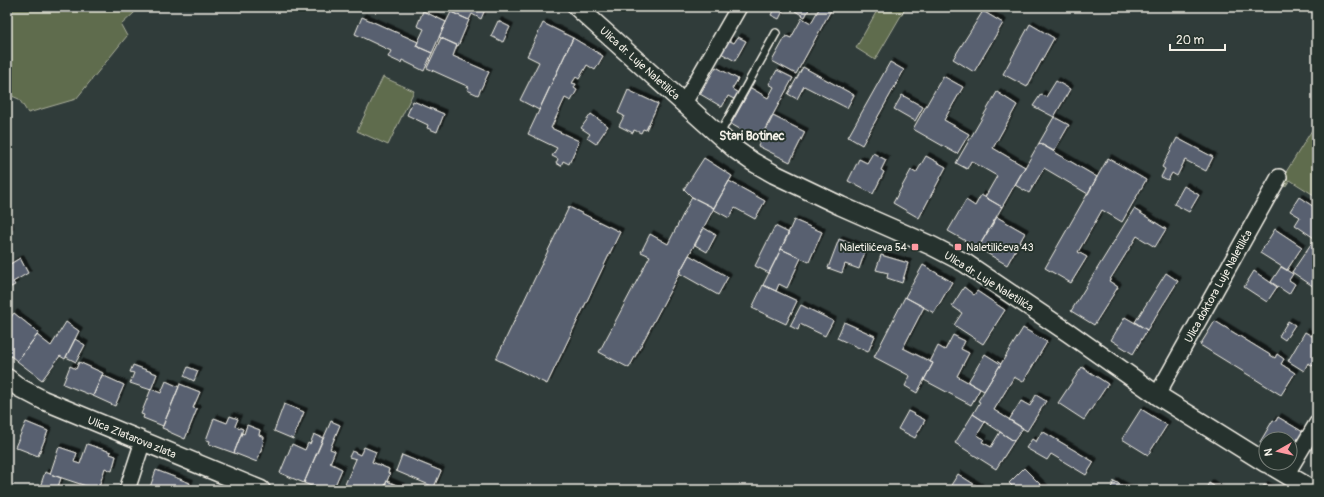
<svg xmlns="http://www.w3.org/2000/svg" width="1324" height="497" font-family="Pangolin,sans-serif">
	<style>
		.green { fill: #5f6c4e; stroke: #aaae9b }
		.building { fill: #58616f; stroke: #f4f1e8; filter: url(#shadow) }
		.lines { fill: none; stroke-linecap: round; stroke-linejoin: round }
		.service-casing { stroke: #f4f1e8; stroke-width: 10 }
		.minor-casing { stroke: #f4f1e8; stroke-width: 18 }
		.tertiary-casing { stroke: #f4f1e8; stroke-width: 21 }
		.service { stroke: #26332d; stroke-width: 7 }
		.minor { stroke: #26332d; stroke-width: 15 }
		.tertiary { stroke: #26332d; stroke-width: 18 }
		.poi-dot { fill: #ff9aa2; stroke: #26332d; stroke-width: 1.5 }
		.labels { text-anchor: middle; stroke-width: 4; stroke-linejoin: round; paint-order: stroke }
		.street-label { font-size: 11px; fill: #f4f1e8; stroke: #26332d }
		.poi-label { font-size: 11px; fill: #f4f1e8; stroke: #26332d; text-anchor: end }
		.neighbourhood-label { font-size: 12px; font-weight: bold; fill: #f4f1e8; stroke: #26332d }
	</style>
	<defs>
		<filter id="shadow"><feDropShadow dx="3.5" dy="-3.5" stdDeviation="0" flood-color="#0009"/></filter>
	</defs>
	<rect width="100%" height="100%" fill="#303c3a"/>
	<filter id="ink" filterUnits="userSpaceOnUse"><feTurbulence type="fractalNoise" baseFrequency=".025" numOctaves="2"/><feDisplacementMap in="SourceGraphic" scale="8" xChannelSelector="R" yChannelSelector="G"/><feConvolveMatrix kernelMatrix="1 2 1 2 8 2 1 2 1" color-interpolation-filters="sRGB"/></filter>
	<g filter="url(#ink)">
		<path class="green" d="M7,7h131l-4,6 -13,12 6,11 -51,63 -48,14 -9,-14 -12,-5z
			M879,7h27l-31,53 -19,-12z
			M383,77l31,14 -26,54 -31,-14z
			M1317,122v75l-27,-17 -5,7c-3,-5 -2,-9 1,-15z"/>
		<path class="building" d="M318,7h10l-1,4z
			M439,7h14l-2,5z
			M453,7h33l-5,12 -9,-5 -3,6 -18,-8z
			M766,7h19l-6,12 -8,-4 2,-4z
			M798,7h12l-5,10 -10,-6z
			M820,7h5l6,3 -35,64 -24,-13 14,-25 5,2 11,-20 9,5z
			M825,7h11l-3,4z
			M423,11l23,11 -14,31 -16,-7 8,-17 -7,-3z
			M983,11l20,12 -29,49 -21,-13z
			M451,12l18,8 -11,26 -19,-9z
			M362,17l56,25 -2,4 16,7 -8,18 -22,-11 -1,3 -13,-6 3,-6 -36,-17z
			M498,21l12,6 -7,15 -12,-6z
			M543,23l30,15 -34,72 -19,-10 19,-38 -12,-6z
			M1030,24l24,14 -27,49 -24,-13z
			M738,37l8,4 -11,20 -14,-8 7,-13 6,3z
			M441,38l16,7 -4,11 36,16 -11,23 -11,-5 2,-3 -42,-19z
			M573,38l30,18 -8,14 -8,-5 -8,14 -3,-2 -4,6 4,1 -2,4 3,2 -6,11 -6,-3 -14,30 28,13 -10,23 -6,-3 -2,5 -5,-3 2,-4 -6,-3 5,-8 -29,-14z
			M890,62l14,8 -42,75 -14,-8z
			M716,67l22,12 -6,10 6,4 -4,6 -6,-3 -6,11 -22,-13z
			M803,67l51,28 -7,13 -43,-22 -7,13 -9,-5z
			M777,70l16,8 -34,62 -28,-16 20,-36 17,10 6,-11 -5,-3z
			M943,76l20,11 -19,33 25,14 -12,20 -44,-25z
			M1056,81l14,8 -16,28 -21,-11 8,-12 5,3z
			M628,90l30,14 -12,26 -3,-1 -2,4 -7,-3 -1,3 -14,-7 5,-10 -6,-3z
			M997,92l20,13 -24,43 32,19 -23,40 -17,-10 12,-21 -26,-15 -4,8 -11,-6z
			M902,95l21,12 -8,14 -21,-12z
			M413,101l31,13 -7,18 -10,-4 1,-3 -21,-10z
			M591,114l17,12 -12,18 -9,-6 3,-4 -9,-6z
			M773,116l32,16 -15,30 -32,-16z
			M1054,117l15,8 -15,26 -15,-8z
			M1177,138l36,19 -7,14 -21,-11 -8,16 -5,-3 -4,7 -7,-3 4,-8 -3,-2z
			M1039,143l58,34 -9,17 -44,-26 -15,25 -14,-8z
			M873,153l13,7 -5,10 3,2 -11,22 -25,-13 11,-22 8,4z
			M926,156l20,11 -27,51 -26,-15 18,-33 5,3z
			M704,158l28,18 -18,32 -22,-11 -8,-8z
			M1108,158l38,22 -24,42 -20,-12 -24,42 9,5 -16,26 -26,-15z
			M729,181l36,20 -10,18 -20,-11 -6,10 -16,-9z
			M1184,186l15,9 -10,17 -15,-8z
			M981,195l21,12 -24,41 -30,-17 18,-31 9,6z
			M692,197l22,11 -85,160 -30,-16 51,-96 -9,-4 9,-18 18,10z
			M1299,197l18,12v31l-22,-15 5,-8 -10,-6z
			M569,207l51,25 -73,152 -51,-25z
			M1134,209l32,20 -11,18 -18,-11 -28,45 9,6 -24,38 -23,-14z
			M7,213l3,19h-3z
			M997,217l28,16 -18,32 -29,-17z
			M794,220l28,12 -13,30 -28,-13z
			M775,226l14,7 -20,40 -14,-7z
			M704,228l12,7 -9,17 -12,-7z
			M1275,229l27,18 -15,23 -27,-17z
			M839,239l27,10 -7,20 -14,-5 -3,9 -14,-5z
			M1313,241l4,3v21l-5,7 5,3v14l-25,-17z
			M781,249l20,9 -14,30 -8,-4 -3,7 -13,-6z
			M689,255l39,22 -10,18 -39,-22z
			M881,255l27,8 -6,20 -15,-5 1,-5 -12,-3z
			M20,258l8,15 -15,9 2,3 -8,4v-23z
			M923,265l29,17 -18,31 -29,-16z
			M1281,267l12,7 -4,6 6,4 -6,10 -18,-12z
			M1254,271l23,16 -10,15 -23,-15z
			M1166,273l12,8 -31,49 -12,-8z
			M763,285l34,16 -11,23 -34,-16z
			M964,287l10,8 3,-4 28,19 -22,34 -29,-19 8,-12 -10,-7z
			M905,297l19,10 -21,41 30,15 -16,30 -12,-7 5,-10 -36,-19z
			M801,305l32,16 -8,15 -25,-12 -2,6 -8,-4z
			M14,313l25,20 -22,28 -10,-8v-26l2,-3 -2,-2z
			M1125,317l22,13 -14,24 -22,-14z
			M1215,321l60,37 2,-4 7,5 -3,5 14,9 -14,22 -81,-50z
			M1288,321l7,4 -10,15 -6,-4z
			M66,322l13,9 -14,28 -5,-3 -18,24 -25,-19 20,-26 14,11z
			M844,322l31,14 -7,16 -31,-14z
			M1023,328l24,14 -24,40 -9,-5 -20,33 29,18 -9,13 -41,-27 7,-12 -2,-1z
			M1305,332l12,7v29l-9,-5 -4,8 -16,-10z
			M953,335l12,6 -4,8 8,4 -12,23 23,13 -9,16 -47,-25 9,-17 -3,-1 8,-16 7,4z
			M75,339l10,6 -9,17 -10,-5z
			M985,354l16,10 -17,27 -16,-9z
			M79,362l24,11 -10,23 -30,-12 7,-18 6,3z
			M133,365l24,9 -6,16 -21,-7 4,-10 -4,-1z
			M188,367l10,4 -4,10 -10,-5z
			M1082,367l26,17 -24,36 -26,-17z
			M102,375l22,10 -9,21 -22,-10z
			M166,381l13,6 -16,39 -20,-8 1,-3 -3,-1 10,-25 10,4z
			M180,384l20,8 -7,16 4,1 -12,30 -18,-8v-1l-5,-2z
			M1036,395l10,6 -19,30 -18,-11 12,-19 9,5z
			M284,404l20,8 -11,27 -19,-8z
			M1141,409l26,16 -19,30 -26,-16z
			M908,411l17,9 -10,18 -17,-9z
			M973,414l12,8 -8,13 7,4 -2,3 9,5 9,-15 14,9 -18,28 -41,-26z
			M230,416l8,3 -3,7 8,3 -9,24 -25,-9 1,-3 -4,-1 8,-22 13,5z
			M1278,417l25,15 -13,21v-14h-24v6l-6,-3 13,-22 3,1z
			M331,421l9,4 -10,24 5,2 -5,12 12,6 -9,21h-12l-17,-7z
			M26,422l22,9 -10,25 -23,-9z
			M247,425l13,5 -1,5 5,2 -1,4h1l-7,21 -23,-9 8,-20 2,1z
			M1042,431l52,31 -8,13 -35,-21 -4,6 -21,-12 6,-9 4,3z
			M314,434l9,4 -19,45 -24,-10 12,-29 13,6 3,-7 2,1z
			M87,444l24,8 -1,2 6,2 -4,15 -7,-3 -7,22 -48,-16 9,-27 18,6 -3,9 6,2z
			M364,447l12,5 -4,10 17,7 -1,4 2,1 -7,16h-37l-3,-1 13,-30 -7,-2 3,-6 8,4z
			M402,455l39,16 -7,16 -38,-16z
			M1024,468l22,22h-30l-7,-7z
			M156,470l34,13 -3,7h-38z
			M45,472l16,6 -4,12h-18z
			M958,474l22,14 -1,2h-31z
			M387,481l14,6 -1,3h-17z
			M1114,481l16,9h-20z
			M1209,483l11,7h-15z
			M1264,485l10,5h-12z
			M427,486l9,4h-11z
			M73,487l9,3h-10z"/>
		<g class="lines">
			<defs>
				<path id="service" d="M719,135l57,-102"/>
				<path id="minor" d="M684,103l55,-96
					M1157,395l122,-218
					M1286,475l31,-52
					M127,490l16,-49"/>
				<path id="tertiary" d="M577,7l142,128 17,15 17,12 21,12 67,32 91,40 33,17 104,70 88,62 109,68
					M7,378l13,10 23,12 218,90
					M1267,463l46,27"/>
			</defs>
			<use href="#service" class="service-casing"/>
			<use href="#minor" class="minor-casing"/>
			<use href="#tertiary" class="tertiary-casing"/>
			<use href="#service" class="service"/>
			<use href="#minor" class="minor"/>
			<use href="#tertiary" class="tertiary"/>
		</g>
	</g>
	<g class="poi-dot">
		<rect x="911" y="243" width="8" height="8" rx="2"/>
		<rect x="954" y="243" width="8" height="8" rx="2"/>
	</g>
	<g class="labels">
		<g class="street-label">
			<text transform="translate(640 63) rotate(42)" y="4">Ulica dr. Luje Naletilića</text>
			<text transform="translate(989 281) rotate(32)" y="4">Ulica dr. Luje Naletilića</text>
			<text transform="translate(1218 286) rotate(-61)" y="4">Ulica doktora Luje Naletilića</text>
			<text transform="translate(132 437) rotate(22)" y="4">Ulica Zlatarova zlata</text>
		</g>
		<g class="poi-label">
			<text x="907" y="251">Naletilićeva 54</text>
			<text x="966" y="251" text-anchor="start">Naletilićeva 43</text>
		</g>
		<g class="neighbourhood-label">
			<text x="752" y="140">Stari Botinec</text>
		</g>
	</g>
	<rect width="1324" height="497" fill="none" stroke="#26332d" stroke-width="24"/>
	<rect x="12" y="12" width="1300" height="473" fill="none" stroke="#f4f1e8" stroke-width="1.5" filter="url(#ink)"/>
	<g transform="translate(1278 451) rotate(262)"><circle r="19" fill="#26332d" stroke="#787f78"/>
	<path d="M0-3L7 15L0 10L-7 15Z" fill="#ff9aa2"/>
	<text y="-6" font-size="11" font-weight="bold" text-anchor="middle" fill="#f4f1e8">N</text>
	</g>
	<path d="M1170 44v6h55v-6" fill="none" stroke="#f4f1e8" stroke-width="2"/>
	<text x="1176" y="44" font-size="12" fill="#f4f1e8" stroke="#26332d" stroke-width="3" paint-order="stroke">20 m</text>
</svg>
